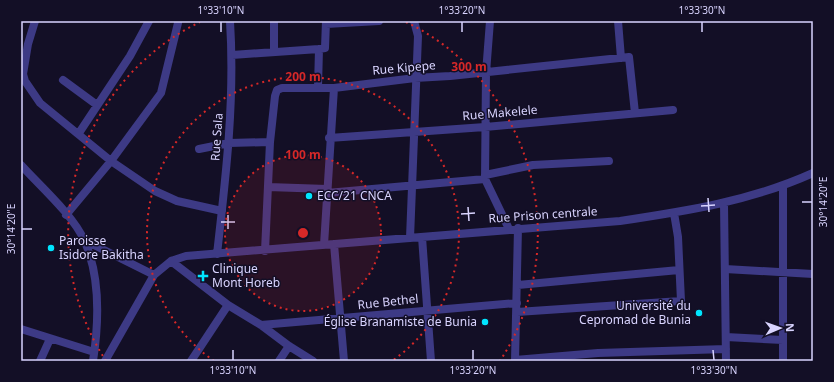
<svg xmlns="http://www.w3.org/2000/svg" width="834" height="382" font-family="'Noto Sans',sans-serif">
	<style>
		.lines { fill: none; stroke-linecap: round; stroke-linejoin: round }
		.stream { stroke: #0c2248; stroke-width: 1.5 }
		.minor { stroke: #3d3a85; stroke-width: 8 }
		.ticks { fill: none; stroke: #d9d4ff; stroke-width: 1.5 }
		.ring { fill: none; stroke: #d62828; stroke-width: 2; stroke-dasharray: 2 4 }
		.poi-dot { fill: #00e5ff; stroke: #130f26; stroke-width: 1.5 }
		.labels { text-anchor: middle; stroke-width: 3; stroke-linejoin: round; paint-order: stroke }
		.street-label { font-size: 12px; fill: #d9d4ff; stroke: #130f26 }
		.poi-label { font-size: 12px; fill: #d9d4ff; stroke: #130f26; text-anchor: start }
		.centre { fill: #d62828; stroke: #130f26; stroke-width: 2 }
		.ring-label { font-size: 12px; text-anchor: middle; font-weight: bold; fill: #d62828; stroke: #130f26; stroke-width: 3; stroke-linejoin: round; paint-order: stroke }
		.neatline { fill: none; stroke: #d9d4ff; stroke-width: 1.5 }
		.ticks-label { font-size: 10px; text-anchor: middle; fill: #d9d4ff }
	</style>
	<rect width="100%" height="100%" fill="#130f26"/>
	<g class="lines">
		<path class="stream" d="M102,22v-1"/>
		<path class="minor" d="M35,21l-7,23 -5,30 2,7 15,22 71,58 44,30 22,10 45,10
			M274,21v30
			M490,21l-4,52 -1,106 24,50
			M618,21l3,37
			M326,24l53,-3
			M232,55l87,-6
			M63,80l34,25
			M318,87l1,-38 6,-1 1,-27
			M79,133l51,-77 19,-35
			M329,138l156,-11 188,-17
			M199,149l30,-6 41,-1
			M21,165c19,21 52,50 63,75 17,37 15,82 9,121
			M485,175l48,-10 76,-4
			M783,186v175
			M268,187l59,2
			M327,193l158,-14
			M724,203l2,158
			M66,215l45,-54 50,-68 17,-70
			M422,237l9,124
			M410,238l8,-202 -4,-15
			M84,240l70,35
			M334,244l10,117
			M324,245l10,-157
			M265,251l5,-109 5,-46 2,-6 5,-2h52l81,-10 35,-2 179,-19 6,56
			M217,254c9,-78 18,-155 13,-233
			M171,261l57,44 33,20 28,21 24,15
			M725,269l88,5
			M518,285l161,-15
			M517,312l164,-11 -3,-64 -4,-24
			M261,325l256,-22
			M21,329l73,23
			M726,337l57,3
			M515,360l83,-7 128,-4
			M40,361l10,-22
			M105,361l49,-86 17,-14 15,-5 434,-35c67,-10 131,-20 193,-48
			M191,361l37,-56
			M279,361l10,-15
			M515,361l3,-133"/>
	</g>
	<path class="ticks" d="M221,22v10M462,22v10M702,22v10M708,198l1,14M802,202h10M701,206l14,-1M468,207l1,14M461,214l14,-1M228,215v14M221,222h14M22,229h10M233,350v10M473,350v10M713,350l1,10"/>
	<circle cx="303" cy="233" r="78" fill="#d62828" fill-opacity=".12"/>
	<g class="ring">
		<circle cx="303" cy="233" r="78"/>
		<path d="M214 361A156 156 0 1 1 392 361"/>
		<path d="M106 361A235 235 0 0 1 200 22M406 22A235 235 0 0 1 500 361"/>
	</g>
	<g class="poi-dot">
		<circle cx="309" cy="196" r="4"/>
		<circle cx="51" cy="248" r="4"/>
		<path d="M201 270h4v4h4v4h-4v4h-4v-4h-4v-4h4z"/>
		<circle cx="699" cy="313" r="4"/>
		<circle cx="485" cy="322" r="4"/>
	</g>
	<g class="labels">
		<g class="street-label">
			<text transform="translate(404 68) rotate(-5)" y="4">Rue Kipepe</text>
			<text transform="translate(500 113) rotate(-5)" y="4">Rue Makelele</text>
			<text transform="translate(217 137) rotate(-86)" y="4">Rue Sala</text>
			<text transform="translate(543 215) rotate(-4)" y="4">Rue Prison centrale</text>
			<text transform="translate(388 302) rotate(-6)" y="4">Rue Bethel</text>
		</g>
		<g class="poi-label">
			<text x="317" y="200">ECC/21 CNCA</text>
			<text x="59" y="245">Paroisse<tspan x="59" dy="14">Isidore Bakitha</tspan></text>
			<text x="212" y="273">Clinique<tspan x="212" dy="14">Mont Horeb</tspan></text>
			<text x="691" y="310" text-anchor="end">Université du<tspan x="691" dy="14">Cepromad de Bunia</tspan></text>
			<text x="477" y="326" text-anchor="end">Église Branamiste de Bunia</text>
		</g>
	</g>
	<circle cx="303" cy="233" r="6" class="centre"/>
	<g class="ring-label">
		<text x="469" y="71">300 m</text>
		<text x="303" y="81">200 m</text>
		<text x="303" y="159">100 m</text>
	</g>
	<rect width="834" height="382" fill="none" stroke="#130f26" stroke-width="44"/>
	<g transform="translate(780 328) rotate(88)" stroke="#130f26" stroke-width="3" paint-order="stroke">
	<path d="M0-3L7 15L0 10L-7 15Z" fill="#d9d4ff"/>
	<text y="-6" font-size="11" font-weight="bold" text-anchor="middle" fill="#d9d4ff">N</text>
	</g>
	<rect x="22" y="22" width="790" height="338" class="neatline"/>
	<g class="ticks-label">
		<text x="221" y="14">1°33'10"N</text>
		<text x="462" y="14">1°33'20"N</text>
		<text x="702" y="14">1°33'30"N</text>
		<text transform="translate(823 202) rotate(-90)" y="4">30°14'20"E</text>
		<text transform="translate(11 229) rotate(-90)" y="4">30°14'20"E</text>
		<text x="233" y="374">1°33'10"N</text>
		<text x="473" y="374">1°33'20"N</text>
		<text x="714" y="374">1°33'30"N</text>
	</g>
</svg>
